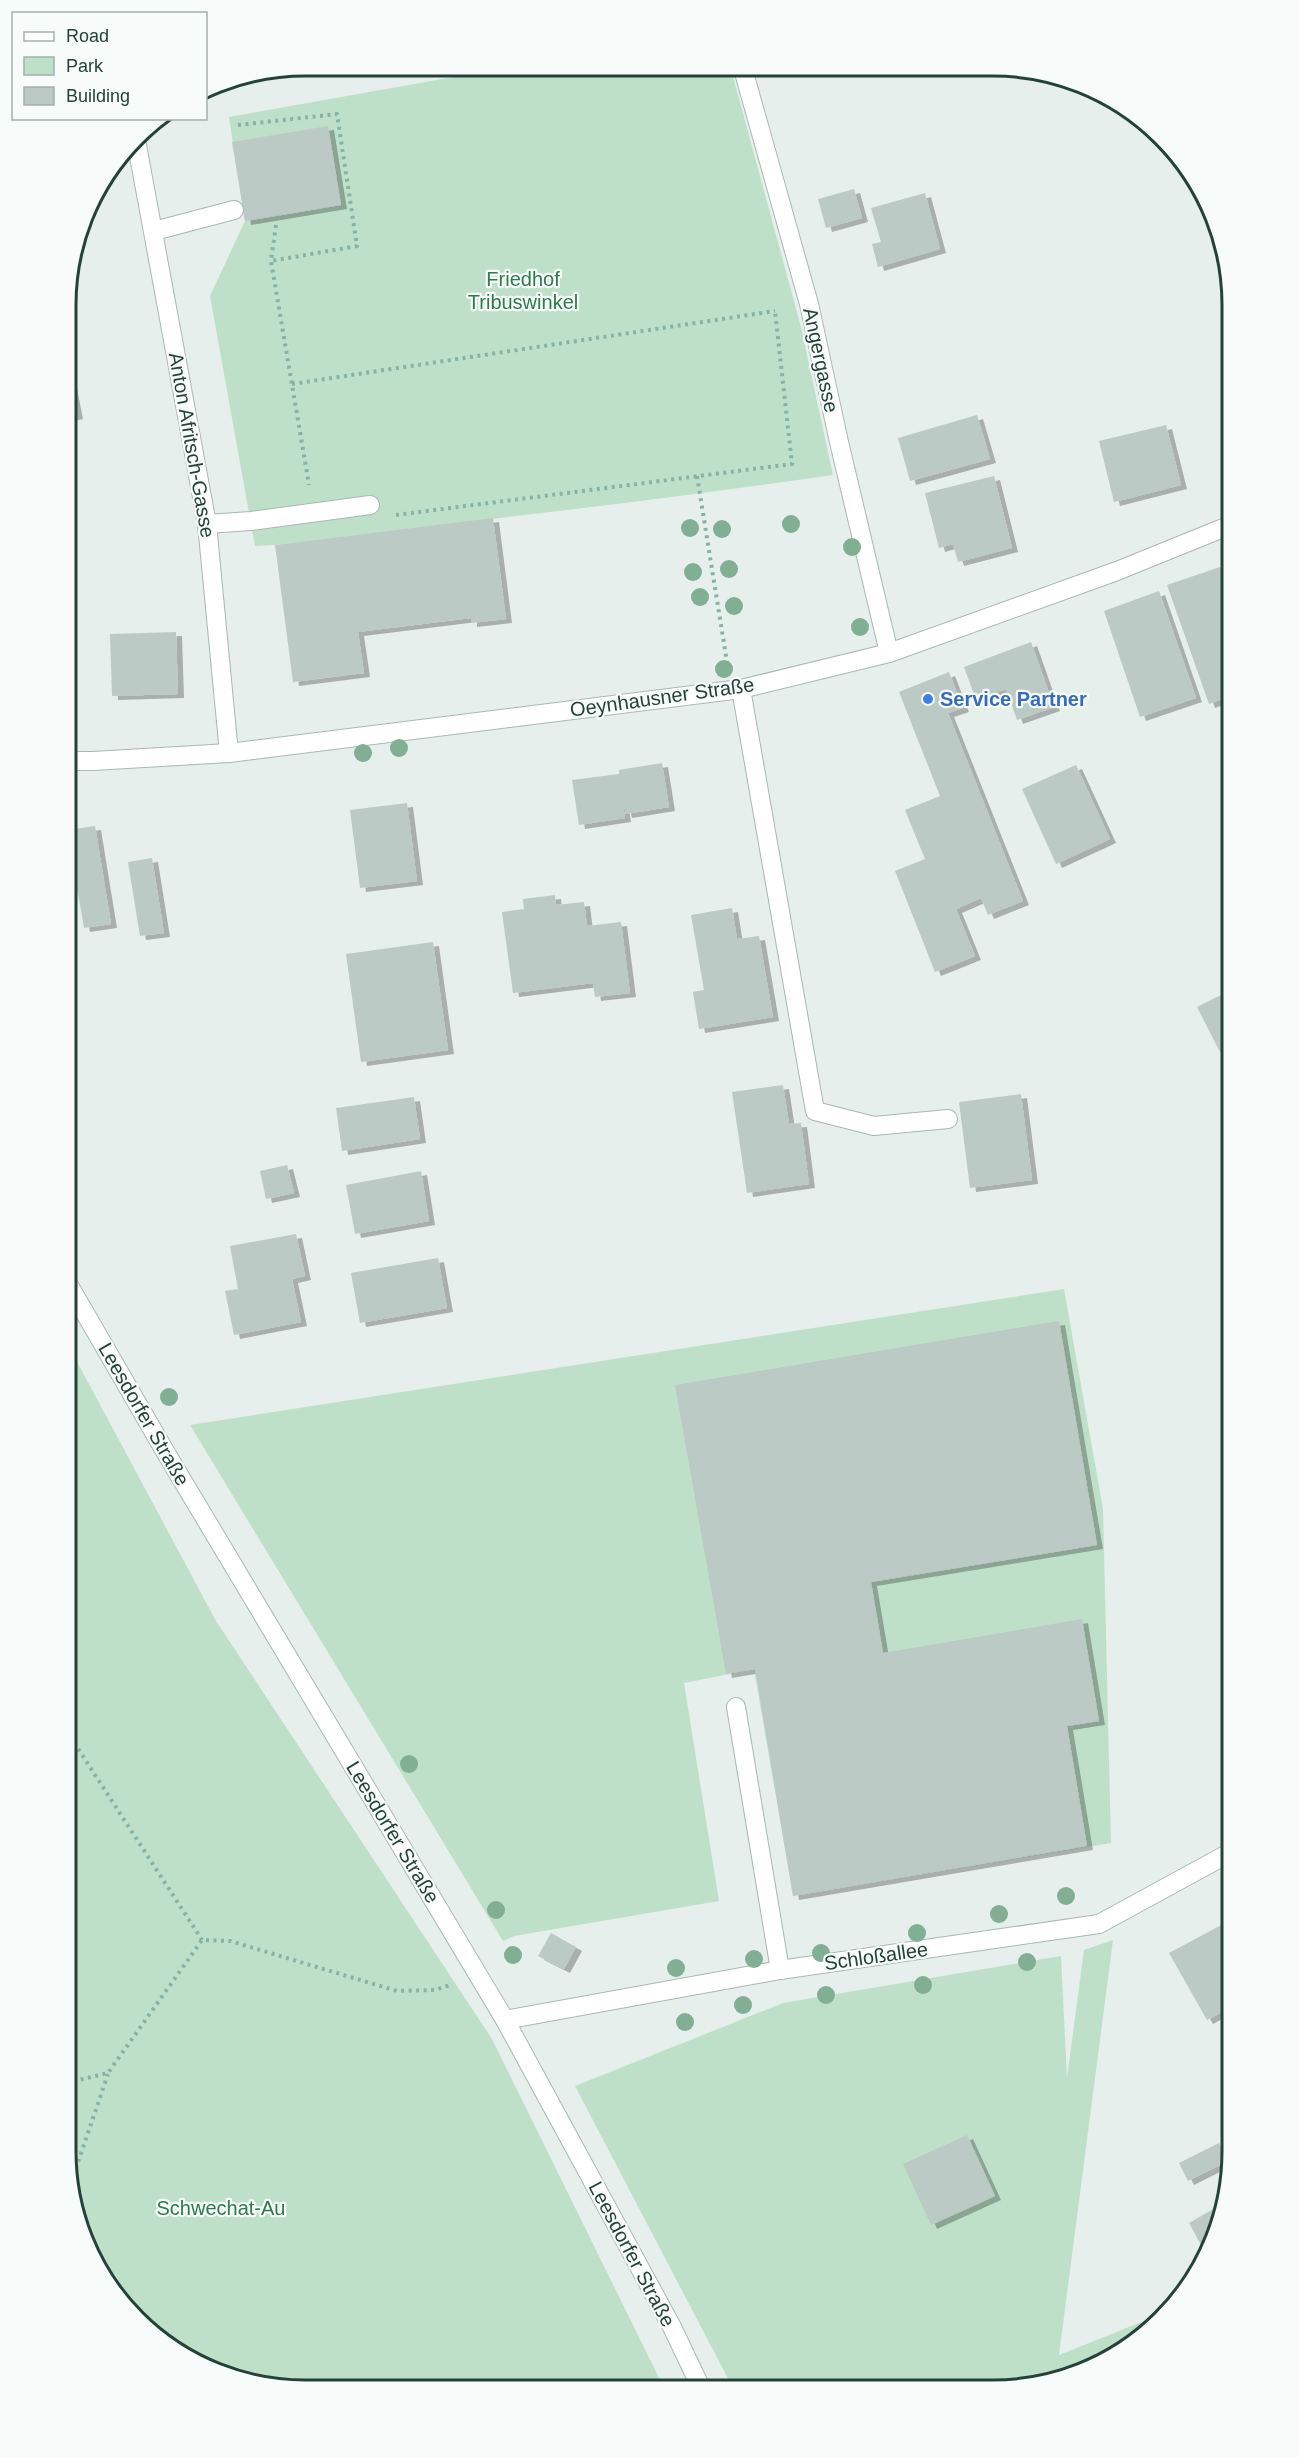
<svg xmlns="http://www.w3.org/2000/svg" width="1299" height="2457" font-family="Helvetica,sans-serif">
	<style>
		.green { fill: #bfe0c8 }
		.building { fill: #bbcac4; filter: url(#shadow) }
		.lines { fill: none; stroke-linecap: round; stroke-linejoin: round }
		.service-casing { stroke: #a8b8b2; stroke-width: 20 }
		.minor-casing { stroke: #a8b8b2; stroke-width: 20 }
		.tertiary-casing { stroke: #a8b8b2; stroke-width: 20 }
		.path { stroke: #86b3a5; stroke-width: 4; stroke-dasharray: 3 4.5; stroke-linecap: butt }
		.service { stroke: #fff; stroke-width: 18 }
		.minor { stroke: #fff; stroke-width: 18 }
		.tertiary { stroke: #fff; stroke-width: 18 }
		.tree { fill: #80af93 }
		.shop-dot { fill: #3f7fe0; stroke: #f7fbf9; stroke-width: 2 }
		.labels { text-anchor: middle; stroke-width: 4.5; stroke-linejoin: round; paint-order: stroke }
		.park-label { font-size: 20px; fill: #2d7a4b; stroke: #f7fbf9 }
		.street-label { font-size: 20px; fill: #24423a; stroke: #f7fbf9 }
		.shop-label { font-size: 20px; font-weight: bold; fill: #366cbe; stroke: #f7fbf9; text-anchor: start }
		.rim { fill: none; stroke: #24423a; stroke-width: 3 }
	</style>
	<defs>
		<filter id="shadow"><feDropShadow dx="6" dy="4" stdDeviation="0" flood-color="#0004"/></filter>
	</defs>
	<rect width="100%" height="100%" fill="#e6efeb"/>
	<path class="green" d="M510,67l221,2 70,258 32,148c-185,27 -372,47 -558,70l-20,1 -45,-250 35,-75 -16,-104z
		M1064,1289l39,220 8,334 -318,53 -39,-227 -70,14 35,218 -205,35 -11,5 -313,-516z
		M67,1343l149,278 276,418 173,351 -391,-1 -60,-16 -66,-41 -41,-47 -28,-57 -13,-77z
		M1113,1940l-54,415 110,-44 -42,39 -57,28 -77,13 -259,-1 -159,-304 208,-83 278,-47 6,122 17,-128z"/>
	<path class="building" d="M328,126l13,79 -96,16 -13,-79z
		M854,189l8,29 -36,10 -8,-29z
		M925,193l15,56 -62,18 -6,-23 9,-2 -10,-34z
		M69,374l8,41 -9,2v-42z
		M977,415l13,44 -80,22 -12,-43z
		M1166,425l15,60 -67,17 -15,-61z
		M994,476l18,72 -54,14 -5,-18 -14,4 -14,-55z
		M493,518l13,101 -35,4v-5l-113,14 6,41 -71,9 -18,-137z
		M1223,566l10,27v102l-24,9 -42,-119z
		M1159,591l37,107 -56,19 -36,-106z
		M176,632l2,62 -66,2 -2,-62z
		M1031,642l23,65 -37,13 -11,-31 -30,11 -12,-33z
		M949,672l14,36 -15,5 75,188 -35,14 -7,-17 -25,11 19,47 -40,16 -40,-101 30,-12 -20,-49 35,-14 -41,-104z
		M662,763l7,44 -43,7 -4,-17 3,21 -46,7 -7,-45 47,-6v-4z
		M1076,765l34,74 -54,25 -34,-75z
		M407,803l10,78 -57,7 -10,-78z
		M95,826l16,98 -27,4 -11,-63 -6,1v-36z
		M152,858l12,75 -24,3 -12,-74z
		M555,895l1,10 28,-3 3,24 34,-4 9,71 -35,4 -2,-14 -80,10 -11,-81 22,-3 -1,-10z
		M732,908l5,31 22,-3 14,81 -74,12 -6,-37 11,-2 -13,-75z
		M433,942l15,108 -87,12 -15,-108z
		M1233,989v57l-13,6 -23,-45z
		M783,1085l6,39 12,-1 8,61 -62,9 -15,-101z
		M1021,1094l11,86 -62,8 -11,-86z
		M414,1097l6,42 -78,12 -6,-43z
		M287,1165l7,28 -28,6 -6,-28z
		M421,1171l8,50 -74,13 -9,-49z
		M296,1234l9,42 -13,3 9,43 -67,13 -9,-44 13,-2 -8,-43z
		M438,1258l9,50 -87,15 -9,-50z
		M1059,1321l38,224 -226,37 12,71 199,-34 17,102 -32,5 20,120 -294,50 -38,-227 -29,5 -51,-289z
		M1233,1907v99l-26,14 -38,-67 58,-31 -5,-10z
		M551,1933l25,14 -12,22 -26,-13z
		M967,2135l28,61 -64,29 -28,-61z
		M1219,2143l9,18 -40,20 -9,-18z
		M1224,2203l-9,40 -8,13 -18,-33z"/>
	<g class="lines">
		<defs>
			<path id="service" d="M154,231l80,-21
				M207,524l44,-3 119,-16
				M741,689l74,422 59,15 74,-7
				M736,1707l44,263"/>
			<path id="minor" d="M743,69l66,235 30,138 50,211
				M136,140l71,384 22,229
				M505,2020l275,-50 319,-46 134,-73"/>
			<path id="tertiary" d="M67,761h26l136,-8 512,-64 148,-36 228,-82 116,-47
				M67,1282l99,171 339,567 167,307 30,63"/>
		</defs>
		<use href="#service" class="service-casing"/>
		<use href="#minor" class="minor-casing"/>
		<use href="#tertiary" class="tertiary-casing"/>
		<path class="path" d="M238,125l99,-11 20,132 -86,15
			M276,225l-5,36 38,224
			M292,384l483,-73
			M697,476l30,186
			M396,515l396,-51 -17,-153
			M66,1730l136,210
			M66,2083l42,-10 94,-133 28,1 167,50 38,-1 15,-5
			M71,2183l37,-109"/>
		<use href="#service" class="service"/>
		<use href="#minor" class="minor"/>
		<use href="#tertiary" class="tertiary"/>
	</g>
	<g class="tree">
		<circle cx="791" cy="524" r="9"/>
		<circle cx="690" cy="528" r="9"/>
		<circle cx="722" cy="529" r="9"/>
		<circle cx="852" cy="547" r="9"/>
		<circle cx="729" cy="569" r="9"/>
		<circle cx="693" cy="572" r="9"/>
		<circle cx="700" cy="597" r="9"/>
		<circle cx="734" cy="606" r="9"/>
		<circle cx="860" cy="627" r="9"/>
		<circle cx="724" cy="669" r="9"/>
		<circle cx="399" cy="748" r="9"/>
		<circle cx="363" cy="753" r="9"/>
		<circle cx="169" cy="1397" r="9"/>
		<circle cx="409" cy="1764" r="9"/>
		<circle cx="1066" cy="1896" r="9"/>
		<circle cx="496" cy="1910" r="9"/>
		<circle cx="999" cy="1914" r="9"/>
		<circle cx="917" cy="1933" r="9"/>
		<circle cx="821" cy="1953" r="9"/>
		<circle cx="513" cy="1955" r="9"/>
		<circle cx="754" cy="1959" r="9"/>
		<circle cx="1027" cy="1962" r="9"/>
		<circle cx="676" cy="1968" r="9"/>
		<circle cx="923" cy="1985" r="9"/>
		<circle cx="826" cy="1995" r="9"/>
		<circle cx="743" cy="2005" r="9"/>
		<circle cx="685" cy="2022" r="9"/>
	</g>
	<circle class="shop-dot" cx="928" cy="699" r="6"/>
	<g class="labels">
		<g class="park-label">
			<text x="523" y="286">Friedhof<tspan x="523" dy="23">Tribuswinkel</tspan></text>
			<text x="221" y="2215">Schwechat-Au</text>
		</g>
		<g class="street-label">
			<text transform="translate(821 360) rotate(78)" y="7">Angergasse</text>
			<text transform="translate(192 445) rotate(80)" y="7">Anton Afritsch-Gasse</text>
			<text transform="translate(662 697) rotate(-8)" y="7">Oeynhausner Straße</text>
			<text transform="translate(144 1414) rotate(60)" y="7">Leesdorfer Straße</text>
			<text transform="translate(393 1832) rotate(59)" y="7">Leesdorfer Straße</text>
			<text transform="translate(876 1956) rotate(-8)" y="7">Schloßallee</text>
			<text transform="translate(632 2254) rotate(62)" y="7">Leesdorfer Straße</text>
		</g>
		<g class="shop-label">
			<text x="940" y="706">Service Partner</text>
		</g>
	</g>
	<path d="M0 0H1299V2457H0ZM305 76H993A229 229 0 0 1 1222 305V2151A229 229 0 0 1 993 2380H305A229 229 0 0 1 76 2151V305A229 229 0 0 1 305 76Z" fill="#f7fbf9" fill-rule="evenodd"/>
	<path class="rim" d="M305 76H993A229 229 0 0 1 1222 305V2151A229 229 0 0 1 993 2380H305A229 229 0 0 1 76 2151V305A229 229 0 0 1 305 76Z"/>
	<rect x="12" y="12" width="195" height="108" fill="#f7fbf9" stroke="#a3b1ad" stroke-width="1.5"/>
	<rect x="24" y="32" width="30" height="9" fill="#ffffff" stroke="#a3b1ad" stroke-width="1.5"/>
	<text x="66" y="42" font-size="18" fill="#24423a">Road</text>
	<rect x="24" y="57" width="30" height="18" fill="#bfe0c8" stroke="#a3b1ad" stroke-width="1.5"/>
	<text x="66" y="72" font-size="18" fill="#24423a">Park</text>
	<rect x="24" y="87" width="30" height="18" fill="#bbcac4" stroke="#a3b1ad" stroke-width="1.5"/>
	<text x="66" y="102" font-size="18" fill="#24423a">Building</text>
</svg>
